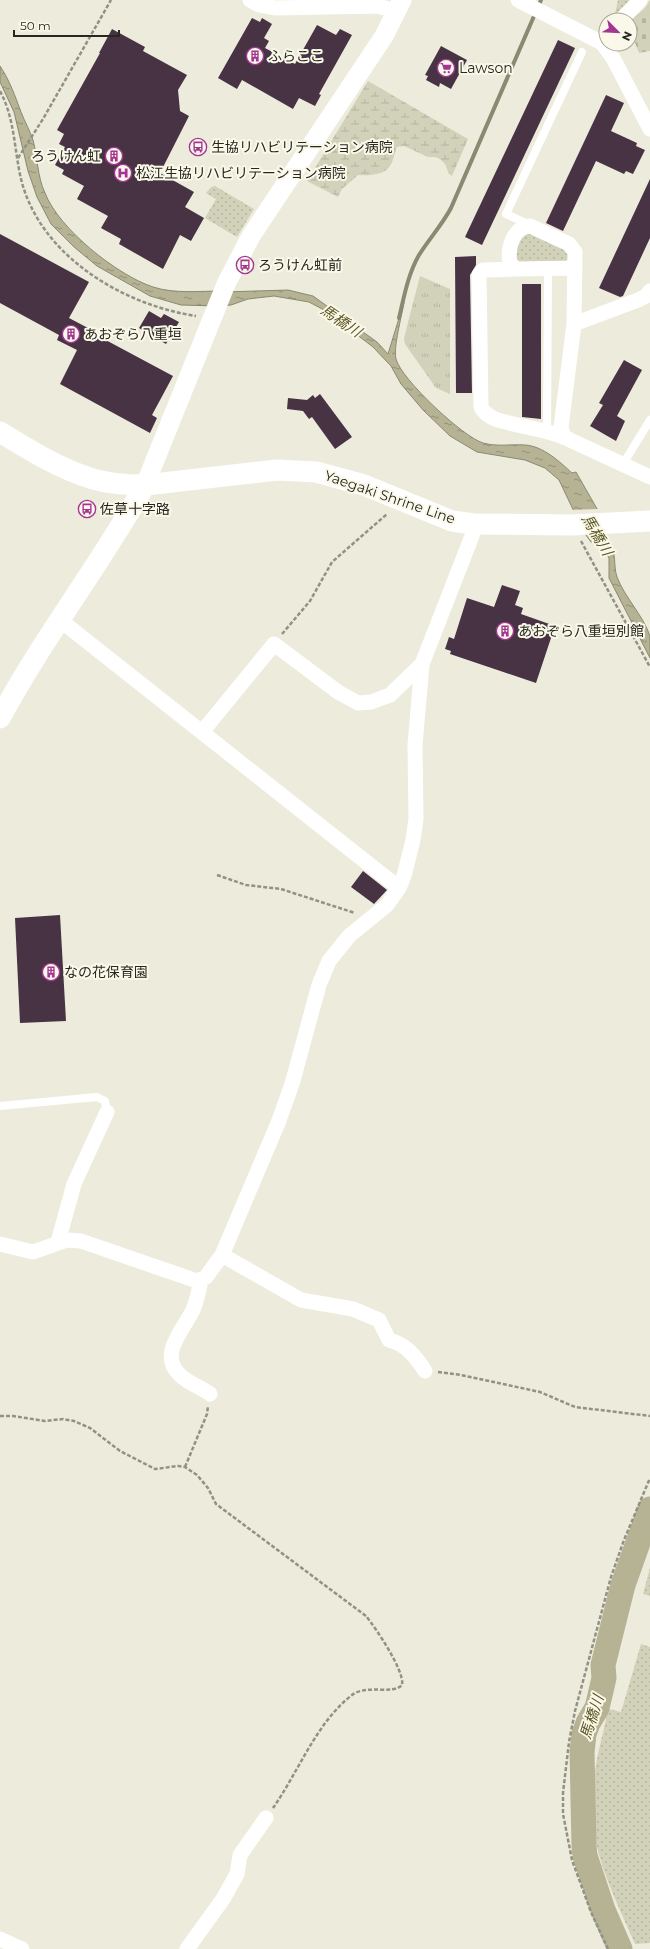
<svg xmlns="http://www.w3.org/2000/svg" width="650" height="1949" font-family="Montserrat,'Noto Sans JP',sans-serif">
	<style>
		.grass { fill: url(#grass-dots) }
		.wetland { fill: url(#wetland-marsh) }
		.cemetery { fill: url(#cemetery-stones) }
		.park { fill: url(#park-tufts) }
		.water { fill: url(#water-ripples); stroke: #8a8971 }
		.pier { fill: #edecdc }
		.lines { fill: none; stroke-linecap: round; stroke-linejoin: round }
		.stream { stroke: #8a8971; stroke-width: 4 }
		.river { stroke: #b5b394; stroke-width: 25 }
		.building { fill: #483344 }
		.path { stroke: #929185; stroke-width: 2.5; stroke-dasharray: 4 2; stroke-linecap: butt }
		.service { stroke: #fff; stroke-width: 8 }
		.minor { stroke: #fff; stroke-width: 15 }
		.tertiary { stroke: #fff; stroke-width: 19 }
		.secondary { stroke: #fff; stroke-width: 21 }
		.labels { text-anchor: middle; stroke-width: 4; stroke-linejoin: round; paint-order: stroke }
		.poi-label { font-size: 14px; fill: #272620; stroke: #faf9e9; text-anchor: start }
		.street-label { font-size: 14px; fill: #272620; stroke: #faf9e9 }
		.water-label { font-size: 15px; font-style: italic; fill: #5d5724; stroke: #faf9e9 }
	</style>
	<defs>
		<pattern id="grass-dots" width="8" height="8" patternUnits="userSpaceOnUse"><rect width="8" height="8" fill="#d2d1b9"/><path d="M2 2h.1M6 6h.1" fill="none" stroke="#b4b39f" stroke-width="1.8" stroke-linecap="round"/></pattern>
		<pattern id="wetland-marsh" width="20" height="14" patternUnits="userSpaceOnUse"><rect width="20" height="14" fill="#d2d1b9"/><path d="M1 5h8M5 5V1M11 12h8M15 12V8" fill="none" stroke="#b4b39f"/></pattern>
		<pattern id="cemetery-stones" width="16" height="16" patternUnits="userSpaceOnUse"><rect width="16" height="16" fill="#d2d1b9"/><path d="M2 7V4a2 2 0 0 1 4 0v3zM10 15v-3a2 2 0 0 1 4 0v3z" fill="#b4b39f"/></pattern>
		<pattern id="park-tufts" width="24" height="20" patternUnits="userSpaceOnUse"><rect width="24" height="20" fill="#d2d1b9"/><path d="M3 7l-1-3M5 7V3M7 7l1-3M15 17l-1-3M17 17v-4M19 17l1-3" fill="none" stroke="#b4b39f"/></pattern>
		<pattern id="water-ripples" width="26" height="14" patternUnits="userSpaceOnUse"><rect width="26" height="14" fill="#b5b394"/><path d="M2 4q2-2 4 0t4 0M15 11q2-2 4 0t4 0" fill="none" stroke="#939178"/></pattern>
	</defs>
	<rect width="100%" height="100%" fill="#edecdc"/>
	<path class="grass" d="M618,0h14l-14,15 -3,-1z
		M215,186l39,23 -17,28 -32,-19 11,-19 -10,-6 5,-6z
		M528,233l37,13 4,12 -3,3 -50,1c1,-16 -1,-20 12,-29z
		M650,1568v28l-7,-2z
		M641,1644l9,3v296l-15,1c-19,-44 -44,-91 -43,-139 0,-32 9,-63 16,-94l1,-2 12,3z"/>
	<path class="wetland" d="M368,81l100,58 -16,37 -3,-2 -4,-10 -5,-5 -5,-2h-7l-24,-11 -7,1c-3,6 -3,13 -7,19 -5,9 -23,10 -32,9l-16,14 -4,8 -31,-16z"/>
	<path class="cemetery" d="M650,0v51l-11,2 -7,-18 -2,-14 15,-13z"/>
	<path class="park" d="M420,276l30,13v105l-14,-6 -31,-44 -1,-6z"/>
	<path class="water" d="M0,66c10,15 15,30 21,46 4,10 9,19 12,28 5,18 4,36 12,53 14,36 72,82 108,94 22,7 46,4 69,4l-6,15 -35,-1 -31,-9 -53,-30 -23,-19 -23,-23 -14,-27 -9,-26 -14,-59 -14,-30z
		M288,290l25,6 64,46 11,12 16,-52c-2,13 -11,46 -8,57 5,20 67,78 87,84 14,4 28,1 42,2 18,1 35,17 47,28l4,-1 28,49 -25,1 -20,-42 -14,-12 -20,-8 -48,-8 -27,-16 -27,-26 -22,-26 -10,-18 -18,-19 -47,-36 -17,-9 -35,-6 -26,3 -17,6 -13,1 6,-14z
		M580,527c11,4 22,6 29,15 8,11 4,23 8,35 8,21 26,38 33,59 0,6 0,15 0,22l-41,-80v-20l-7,-11 -11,-5z"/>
	<path class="pier" d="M598,509l7,11 -28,3 -6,-13z"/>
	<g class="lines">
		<path class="stream" d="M399,318c5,-21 9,-44 20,-63 10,-16 23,-30 32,-47l90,-208"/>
		<path class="river" d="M620,1949l-17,-39 -18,-54 -1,-10 -2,-94 2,-18 4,-11 9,-15 7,-30 -1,-13 20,-80 27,-76"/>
	</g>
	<path class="building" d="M252,18l8,4 2,-4 10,6 -8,14 5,3 -4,7 30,16 22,-39 19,10 4,-6 12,6 -33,59 2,1 -6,11 -16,-8 -6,11 -51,-29 -5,9 -19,-11z
		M112,29l33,18 -2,4 44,24 -9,15 2,21 9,5 -29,57 34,19 -9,15 19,11 -13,23 -11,-6 -17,34 -44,-25 2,-5 -20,-11 7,-12 -31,-17 7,-13 -22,-12 2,-4 -9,-5 10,-18 -6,-3 5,-10 -7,-4 43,-77h-1z
		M558,40l17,8 -93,197 -17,-8z
		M441,46l26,14 -16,29 -11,-6 -1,4 -13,-7 2,-4 -3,-1z
		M606,95l18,8 -13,28 26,12 -1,3 9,4 -12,24 -7,-3 -2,3 -28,-13 -33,70 -17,-8z
		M650,179v59l-27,58 -3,1 -21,-9z
		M0,234l89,48 -20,36 19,10 -1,2 86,46 -21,39 5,3 -7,15 -90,-49 17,-34 -20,-10 2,-5 -59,-32z
		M476,256v9l-6,10 2,118h-16l-1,-136z
		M522,284h19v135l-19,-2z
		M149,311l12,7 3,-4 15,8 -13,22 -27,-16z
		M624,360l18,10 -25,46 8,5 -9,20 -26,-15 13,-21 -4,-2z
		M320,394l32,43 -17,12 -23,-32 -3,2 -6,-8 -16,-2 1,-11 19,2 6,-5 2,3z
		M502,585l18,6 -5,14 8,3 -2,6 34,12 -19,57 -86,-29 1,-3 -6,-2 4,-12 5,2 13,-41 27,9z
		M363,871l24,19 -13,14 -23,-17z
		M60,915l6,106 -46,2 -5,-105z"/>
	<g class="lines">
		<path class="path" d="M0,91c15,28 14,58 21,88 19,77 102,126 175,137
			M18,158l25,-39 68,-119
			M153,506l12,-5
			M581,541l69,126
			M282,634l28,-33 22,-39 55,-48
			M217,875l29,10 35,4 74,24
			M438,1372l23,3 79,17 35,15 75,9
			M0,1416h13l32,5 18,-2 11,2 16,7 30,23 35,18 23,-3 7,1 12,8 11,13 8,16 150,112c9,11 39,55 36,69 -9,10 -36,-1 -50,10 -36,28 -53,76 -79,113
			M185,1467l22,-53 1,-8
			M608,1949l-17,-37 -19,-52 -9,-46v-21l6,-51 6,-31 36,-134 13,-37 26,-62"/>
		<path class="service" d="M530,225l-24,-11 76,-162
			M547,431l1,-163
			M623,464l27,-44
			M0,1106l97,-9 8,4 2,11"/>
		<path class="minor" d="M250,0l9,5 16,3 102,-2 20,5
			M518,0l84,43 11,15 37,71
			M621,20l19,-20
			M516,269l-33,1 -4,5 2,132c2,5 9,10 14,12 23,8 48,9 71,19
			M650,291l-4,5 -8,4 -64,24 -13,103 2,8 7,5 80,37
			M574,324l1,-72 -6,-8 -39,-18c-17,1 -23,23 -20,37l6,6 59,-1
			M60,620l339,268
			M202,732l72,-88 64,48 20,11 13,-1 19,-7 32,-31
			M58,1242l16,-58 33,-72
			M0,1244l33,8 34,-12 14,1 116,40 9,-4 16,-22 56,-132 14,-39 27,-99 10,-24 20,-25 38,-31 12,-17 5,-12 9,-36 3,-21 -1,-74 7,-81 50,-128 2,-12
			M222,1255l79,45 52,9 26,11 10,20c17,4 27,17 36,31
			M201,1280c-2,11 -4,20 -8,30 -10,20 -34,44 -14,64 8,9 22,13 31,20
			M0,1939l22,10
			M187,1949l36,-50 14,-25 3,-19 26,-37"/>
		<path class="tertiary" d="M145,485l81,-201 25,-48 133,-200 18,-36"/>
		<path class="secondary" d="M0,432c29,18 60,37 93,47 17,5 35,6 52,6l132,-15 39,2 48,13 88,36 22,3 98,1 78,-4
			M0,718c43,-80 100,-153 145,-233"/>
	</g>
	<defs>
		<symbol id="building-ring" viewBox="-11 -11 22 22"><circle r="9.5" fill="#faf9e9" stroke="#a33594" stroke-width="1.5"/><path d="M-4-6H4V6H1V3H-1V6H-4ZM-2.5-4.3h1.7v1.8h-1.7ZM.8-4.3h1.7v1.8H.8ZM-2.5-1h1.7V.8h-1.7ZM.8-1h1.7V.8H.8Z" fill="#a33594"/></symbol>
		<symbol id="supermarket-ring" viewBox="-11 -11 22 22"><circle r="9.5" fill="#faf9e9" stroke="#a33594" stroke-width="1.5"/><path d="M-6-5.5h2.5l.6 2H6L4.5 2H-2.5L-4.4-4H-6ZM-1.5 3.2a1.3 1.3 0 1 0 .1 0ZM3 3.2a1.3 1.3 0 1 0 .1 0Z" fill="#a33594"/></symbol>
		<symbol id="bus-ring" viewBox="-11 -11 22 22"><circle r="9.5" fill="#faf9e9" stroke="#a33594" stroke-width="1.5"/><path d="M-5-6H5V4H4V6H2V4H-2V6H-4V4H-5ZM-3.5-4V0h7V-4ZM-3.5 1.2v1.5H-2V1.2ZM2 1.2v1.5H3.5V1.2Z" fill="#a33594"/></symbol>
		<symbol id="hospital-ring" viewBox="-11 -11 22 22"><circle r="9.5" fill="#faf9e9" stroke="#a33594" stroke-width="1.5"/><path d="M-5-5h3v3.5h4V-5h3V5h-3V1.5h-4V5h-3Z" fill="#a33594"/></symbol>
	</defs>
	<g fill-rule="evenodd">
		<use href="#building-ring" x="245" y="46" width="20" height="20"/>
		<use href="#supermarket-ring" x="436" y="58" width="20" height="20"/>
		<use href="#bus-ring" x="188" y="137" width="20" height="20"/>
		<use href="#building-ring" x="104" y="146" width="20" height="20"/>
		<use href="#hospital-ring" x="113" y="163" width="20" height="20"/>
		<use href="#bus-ring" x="235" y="255" width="20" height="20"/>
		<use href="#building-ring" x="61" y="324" width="20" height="20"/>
		<use href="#bus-ring" x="77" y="499" width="20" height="20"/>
		<use href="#building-ring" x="495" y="621" width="20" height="20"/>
		<use href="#building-ring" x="41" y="962" width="20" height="20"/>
	</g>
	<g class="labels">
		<g class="poi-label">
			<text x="268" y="61">ふらここ</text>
			<text x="459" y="73">Lawson</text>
			<text x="211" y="152">生協リハビリテーション病院</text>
			<text x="101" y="161" text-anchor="end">ろうけん虹</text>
			<text x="136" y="178">松江生協リハビリテーション病院</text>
			<text x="258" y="270">ろうけん虹前</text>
			<text x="84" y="339">あおぞら八重垣</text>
			<text x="100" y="514">佐草十字路</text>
			<text x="518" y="636">あおぞら八重垣別館</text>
			<text x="64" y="977">なの花保育園</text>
		</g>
		<g class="street-label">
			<text transform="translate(390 497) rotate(19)" y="5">Yaegaki Shrine Line</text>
		</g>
		<g class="water-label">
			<text transform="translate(341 321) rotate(34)" y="5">馬橋川</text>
			<text transform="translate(597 535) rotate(59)" y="5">馬橋川</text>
			<text transform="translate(592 1717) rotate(-72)" y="5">馬橋川</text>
		</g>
	</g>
	<g transform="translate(618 32) rotate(114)"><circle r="19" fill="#faf9e9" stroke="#a6a599"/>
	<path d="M0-3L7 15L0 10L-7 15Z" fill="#a33594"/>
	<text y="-6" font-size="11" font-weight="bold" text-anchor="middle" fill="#272620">N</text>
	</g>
	<path d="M14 30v6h105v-6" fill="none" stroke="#272620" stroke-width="2"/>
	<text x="20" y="30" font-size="12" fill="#272620" stroke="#faf9e9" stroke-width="3" paint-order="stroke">50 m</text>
</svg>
